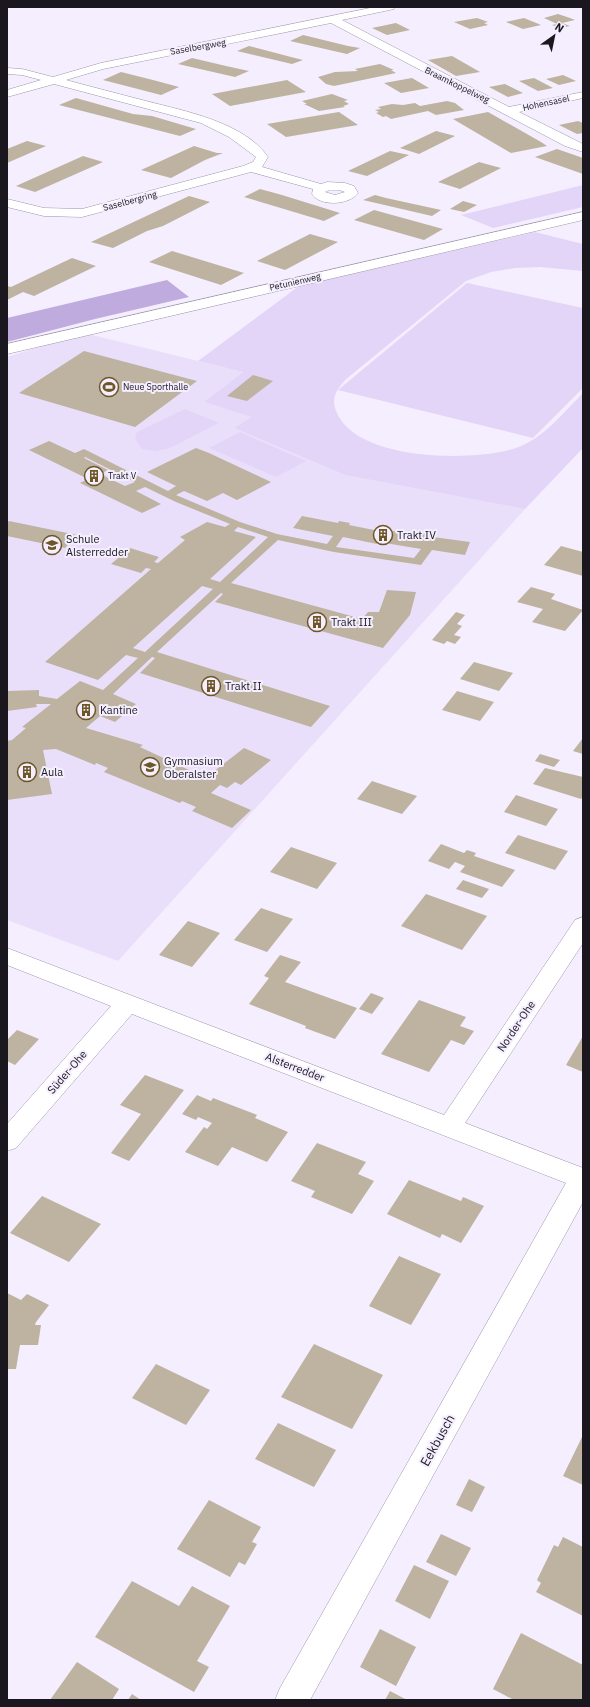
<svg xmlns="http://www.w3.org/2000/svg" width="590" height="1707" font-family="'IBM Plex Sans',sans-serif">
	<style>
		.built { fill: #eadffb }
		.green { fill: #e3d5f7 }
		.forest { fill: #c0abde }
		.building { fill: #bdb3a0; fill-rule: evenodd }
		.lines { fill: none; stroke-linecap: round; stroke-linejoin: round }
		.minor-casing { stroke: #9e96a9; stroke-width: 1 }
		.minor { fill: #fff; fill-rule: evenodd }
		.labels { text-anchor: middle; stroke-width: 4; stroke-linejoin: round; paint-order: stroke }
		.far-street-label { font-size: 9px; fill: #1a171e; stroke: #f4eefe }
		.far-poi-label { font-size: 9px; fill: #1a171e; stroke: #f4eefe; text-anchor: start }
		.poi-label { font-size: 11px; fill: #1a171e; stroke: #f4eefe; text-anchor: start }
		.street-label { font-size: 11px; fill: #1a171e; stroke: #f4eefe }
		.near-street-label { font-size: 13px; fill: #1a171e; stroke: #f4eefe }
	</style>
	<rect width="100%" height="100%" fill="#f4eefe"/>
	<path class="built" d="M84,333l159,39 -39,30 47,15 -17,11 111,47 180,34 -407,452 -111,-41v-563z"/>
	<path class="green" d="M583,185v22l-90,21 -32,-13z
		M535,232l48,12v27l-43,-4 -25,1 -24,4 -25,9 -121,99c-11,13 -15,21 -6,37 25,44 135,45 177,31 28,-10 46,-34 67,-55v55l-58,61 -180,-34 -111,-47 17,-11 -47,-15 39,-30 -45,-11 101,-75z
		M467,283l116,25v80l-50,50 -195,-48z
		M185,409l34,14 -49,25 -13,3 -15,-2 -7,-11 2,-6z
		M240,432l66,29 -30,16 -67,-29z"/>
	<path class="forest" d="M167,280l22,17 -94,22 -88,23v-24z"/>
	<path class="building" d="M558,14l12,4 5,2 -13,3 8,3 -10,2 -8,-3 5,-1 -13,-6z
		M477,18l11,4 -4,1 4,2 -18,4 -16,-7z
		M524,18l17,7 -18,4 -17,-7z
		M396,23l14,7 -23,5 -15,-7z
		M303,35l45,11 12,2 -13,6 -57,-13z
		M249,46l42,11 12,3 -11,4 -55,-13z
		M452,56l28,16 -24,4 -28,-16z
		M192,58l34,8 23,5 -14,6 -57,-13z
		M380,64l14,6h-3l5,3 -62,13 -8,-2 -8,-7 17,-5 23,-1 -3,-2z
		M121,72l32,8 26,7 -18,8 -58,-15z
		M563,75l13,6 -17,4 -13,-6z
		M412,78l17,10 -28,5 -17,-10z
		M534,78l19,10 -15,3 -19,-10z
		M287,80l19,12 -76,14 -18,-12z
		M505,84l18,9 -15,4 -19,-10z
		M332,94l16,6 -4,1 5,3 -6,2 2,1 -26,4 -15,-7h3l-5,-3z
		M76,98l57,16 19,2 44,13 -16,7 -121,-31z
		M447,101l8,2 9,7 -28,5 -8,-4 -37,8 -5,-3 -3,1 -7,-4 3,-1 -4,-2 6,-1 -3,-2 14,-3 11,1 12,-2 5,3z
		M339,112l19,13 -72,12 -19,-13z
		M488,112l53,30 6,4 -36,7 -58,-34z
		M578,121l5,2v10l-6,1 -18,-9z
		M436,131l19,5 -36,18 -19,-6z
		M27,141l19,5 -39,17v-14z
		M194,146l23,7h6l-18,7 -34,18 -30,-8z
		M557,149l26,9v16l-48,-17z
		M390,151l19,4 -42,21 -19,-5z
		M83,156l20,6 -68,30 -19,-6z
		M479,162l22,6 -41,21 -22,-7z
		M260,189l22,6 58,18 -16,8 -80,-24z
		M375,195l11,3 55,12 -9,6 -69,-16z
		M189,196l21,6 -47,24 -16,5 -34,17 -22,-6z
		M463,201l14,4 -13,7 -14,-3z
		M374,210l69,19 -19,11 -70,-20z
		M310,234l28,8 -53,28 -28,-9z
		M172,251l72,22 -23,12 -72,-23z
		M72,258l24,8 -62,30 -11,-4 -16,8v-14l4,1z
		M84,351l113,30 -62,46 -116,-34z
		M253,375l20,6 -26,20 -20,-5z
		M49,441l26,12 9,-4 84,42 8,-5 -29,-14 49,-24 13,5 62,29 -34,18 -14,-7 -16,8 -23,-10 -8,4 64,27 37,12 50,10 6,-8 -40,-8 9,-12 36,7 1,-2 11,2 -1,2 35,7 1,-2 36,5 1,-2 13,2 -2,2 37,5 -5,13 -33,-5 -11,15 -87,-13 -56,-12 -47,43 131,36 6,-7h11l8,-22 29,2 -6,23 -27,33 -168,-46 8,-8 -2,-1 -64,59 173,54 -19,21 -171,-54 15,-15 -3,-1 -39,37 23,10 -21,18 -15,-6 -14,12 57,17 -3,2 68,32 8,-6 -3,-1 31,-24 27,12 -30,25 -6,-3 -8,6 -7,-3 -9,8 40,17 -19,18 -40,-17 4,-4 -14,-6 -2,2 -76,-31 4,-4 -12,-5 -1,2 -39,-16 -13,1 9,44 -45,6v-59l5,-1 14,-12 -4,-1 29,-23h-15l1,3 -30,4v-20l32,-1v6l18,3 23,-18 23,9 35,-32 -12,-3 -28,25 -53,-18 106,-93 -5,-1 -5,5 -30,-9 19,-16 29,9 -5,5 4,1 27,-23 -5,-3 27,-15 18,5 5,-3 -54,-22 -31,-15 -9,4 25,13 -19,9 -62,-30 8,-4 -59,-29zM85,457l50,25 -10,4 -25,-12 8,-4 -24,-12zM238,527l30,10 -48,45 -10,-3 46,-42 -22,-6zM343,537l34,7 2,-2 42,7 -7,9 -78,-11zM202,586l11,3 -68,63 -12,-4z
		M9,521l68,14 -12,13 -58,-12v-13z
		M561,546l22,6v24l-39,-11z
		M531,587l24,7 -4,5 32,11 -18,21 -33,-9 11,-13 -26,-7z
		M456,612l9,3 -8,9 5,2 -8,9 7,2 -6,7 -8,-3 -3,3 -12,-4z
		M474,662l39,11 -14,18 -39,-12z
		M457,691l37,11 -14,19 -38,-11z
		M583,738v16l-10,-3z
		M540,754l20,6 -6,7 -19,-6z
		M545,768l38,9v20l-2,2 -48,-15z
		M372,781l45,15 -15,18 -45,-15z
		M516,795l42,14 -12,17 -42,-14z
		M518,835l50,16 -13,19 -50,-17z
		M441,844l23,9 3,-3 9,3 -2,3 41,14 -13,17 -42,-15 5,-6 -10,-4 -6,7 -21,-8z
		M291,847l46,16 -20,26 -47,-17z
		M463,880l26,9 -7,9 -26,-9z
		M426,894l61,22 -25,34 -61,-24z
		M261,908l32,11 -26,33 -33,-12z
		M188,921l32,12 -28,34 -33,-12z
		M280,955l21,7 -16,20 72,26 -22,31 -30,-11 1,-2 -57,-22 20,-26 -5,-2z
		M371,993l13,5 -12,16 -13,-5z
		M419,1000l47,17 -6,9 14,5 -10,14 -13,-5 -22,32 -48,-18z
		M17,1030l22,9 -24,26 -8,-4v-21z
		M583,1036v36l-17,-7z
		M145,1075l39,15 -55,71 -18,-8 30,-39 -21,-9z
		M197,1095l14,6 2,-3 44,17 -2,3 33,14 -21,30 -35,-15 -14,19 -33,-14 19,-25 3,2 5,-6 -14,-6 -2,3 -14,-6z
		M317,1143l49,19 -8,12 16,7 -22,33 -41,-17 4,-6 -24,-10z
		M409,1180l52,21 2,-4 21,9 -23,37 -19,-9 -2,4 -53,-24z
		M42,1196l59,28 -32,38 -59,-29z
		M399,1256l42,18 -30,51 -42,-19z
		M7,1293l14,7 6,-6 22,11 -13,17 -1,3h6l-3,20h-18l-4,24h-9z
		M314,1344l69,31 -31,54 -71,-32z
		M156,1364l54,26 -24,35 -54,-27z
		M278,1423l58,27 -22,37 -59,-28z
		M583,1435v50l-20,-9z
		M469,1479l16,8 -13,25 -16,-7z
		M209,1500l52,27 -9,15 5,2 -12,21 -6,-3 -9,15 -53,-28z
		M441,1534l30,14 -15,28 -30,-14z
		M563,1537l20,10v69l-47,-24 5,-9 -4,-3 17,-35 4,2z
		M414,1565l35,16 -19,38 -35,-18z
		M132,1581l47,25 13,-20 38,20 -33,55 12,6 -15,25 -99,-55z
		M380,1629l36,18 -20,39 -36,-19z
		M521,1633l62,32v35h-69l-21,-11z
		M77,1662l42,27 -7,11h-62z
		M390,1691l17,9h-22z
		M132,1694l9,6h-13z"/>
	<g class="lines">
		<defs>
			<path id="minor" d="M375,7h20l-1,2 -52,11 167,87 74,-15v6l-64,14 64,32v8l-18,-6 -234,-123 -228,46 -37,11c26,7 53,14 80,21 38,10 98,21 122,56l-6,10 59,17 6,-2 18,1 9,3 4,7c-8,12 -38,14 -46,1l1,-5 -62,-17 -169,45 -38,-1 -37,-9v-8l37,9 38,1 161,-43 10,-4 3,-5 -27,-20 -28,-14 -147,-39 -47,13v-7l34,-10 -19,-5 -15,-1v-6l15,1 31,8 48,-14zM339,190l6,2 -10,3 -10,-3 4,-2z
				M583,212v8l-576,134v-10z
				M583,917v26l-118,180 118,45v34l-273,498h-35l5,-12 286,-505 -434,-169 -116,134 -9,3v-27l104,-118 -104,-41v-17l437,167 131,-195z"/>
		</defs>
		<use href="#minor" class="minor-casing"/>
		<use href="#minor" class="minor"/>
	</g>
	<defs>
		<symbol id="stadium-ring" viewBox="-11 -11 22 22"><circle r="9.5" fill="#f4eefe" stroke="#6d5727" stroke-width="1.5"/><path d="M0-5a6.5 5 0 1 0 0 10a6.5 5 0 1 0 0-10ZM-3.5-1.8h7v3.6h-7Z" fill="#6d5727"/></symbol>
		<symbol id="building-ring" viewBox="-11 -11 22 22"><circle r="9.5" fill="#f4eefe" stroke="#6d5727" stroke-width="1.5"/><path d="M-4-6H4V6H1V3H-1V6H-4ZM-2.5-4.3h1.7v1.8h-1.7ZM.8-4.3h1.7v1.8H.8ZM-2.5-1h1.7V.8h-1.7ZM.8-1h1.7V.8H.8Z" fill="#6d5727"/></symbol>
		<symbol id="school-ring" viewBox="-11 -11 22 22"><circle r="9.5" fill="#f4eefe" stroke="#6d5727" stroke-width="1.5"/><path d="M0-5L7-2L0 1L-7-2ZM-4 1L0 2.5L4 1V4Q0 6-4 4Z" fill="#6d5727"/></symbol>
	</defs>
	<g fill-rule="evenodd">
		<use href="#stadium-ring" x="98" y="376" width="22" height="22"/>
		<use href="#building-ring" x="83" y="465" width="22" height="22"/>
		<use href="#building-ring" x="372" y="524" width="22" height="22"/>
		<use href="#school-ring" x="41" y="534" width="22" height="22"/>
		<use href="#building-ring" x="306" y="611" width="22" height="22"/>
		<use href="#building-ring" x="200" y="675" width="22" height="22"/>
		<use href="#building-ring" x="75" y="699" width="22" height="22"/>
		<use href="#school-ring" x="139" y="756" width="22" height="22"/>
		<use href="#building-ring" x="16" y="761" width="22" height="22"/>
	</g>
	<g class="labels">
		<g class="far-street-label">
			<text transform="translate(198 47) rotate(-10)" y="3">Saselbergweg</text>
			<text transform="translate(457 85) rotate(26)" y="3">Braamkoppelweg</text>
			<text transform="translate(546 103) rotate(-12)" y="3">Hohensasel</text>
			<text transform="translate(130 201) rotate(-15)" y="3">Saselbergring</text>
			<text transform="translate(295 282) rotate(-13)" y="3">Petunienweg</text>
		</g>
		<g class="far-poi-label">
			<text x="123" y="390">Neue Sporthalle</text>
			<text x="108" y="479">Trakt V</text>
		</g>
		<g class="poi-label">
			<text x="397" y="539">Trakt IV</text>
			<text x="66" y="543">Schule<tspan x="66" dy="13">Alsterredder</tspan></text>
			<text x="331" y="626">Trakt III</text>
			<text x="225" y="690">Trakt II</text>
			<text x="100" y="714">Kantine</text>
			<text x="164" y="765">Gymnasium<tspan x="164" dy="13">Oberalster</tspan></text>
			<text x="41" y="776">Aula</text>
		</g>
		<g class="street-label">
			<text transform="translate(516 1026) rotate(-56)" y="4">Norder-Ohe</text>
			<text transform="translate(295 1067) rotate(21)" y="4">Alsterredder</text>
			<text transform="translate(67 1072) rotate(-49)" y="4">Süder-Ohe</text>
		</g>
		<g class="near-street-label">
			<text transform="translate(437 1440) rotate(-61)" y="5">Eekbusch</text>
		</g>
	</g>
	<rect width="590" height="1707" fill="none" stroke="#1a171e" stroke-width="16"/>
	<g transform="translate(554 36) rotate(33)" stroke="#f4eefe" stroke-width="3" paint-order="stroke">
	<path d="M0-3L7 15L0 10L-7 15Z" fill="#1a171e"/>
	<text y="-6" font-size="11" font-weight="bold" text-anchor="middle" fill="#1a171e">N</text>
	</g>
</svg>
